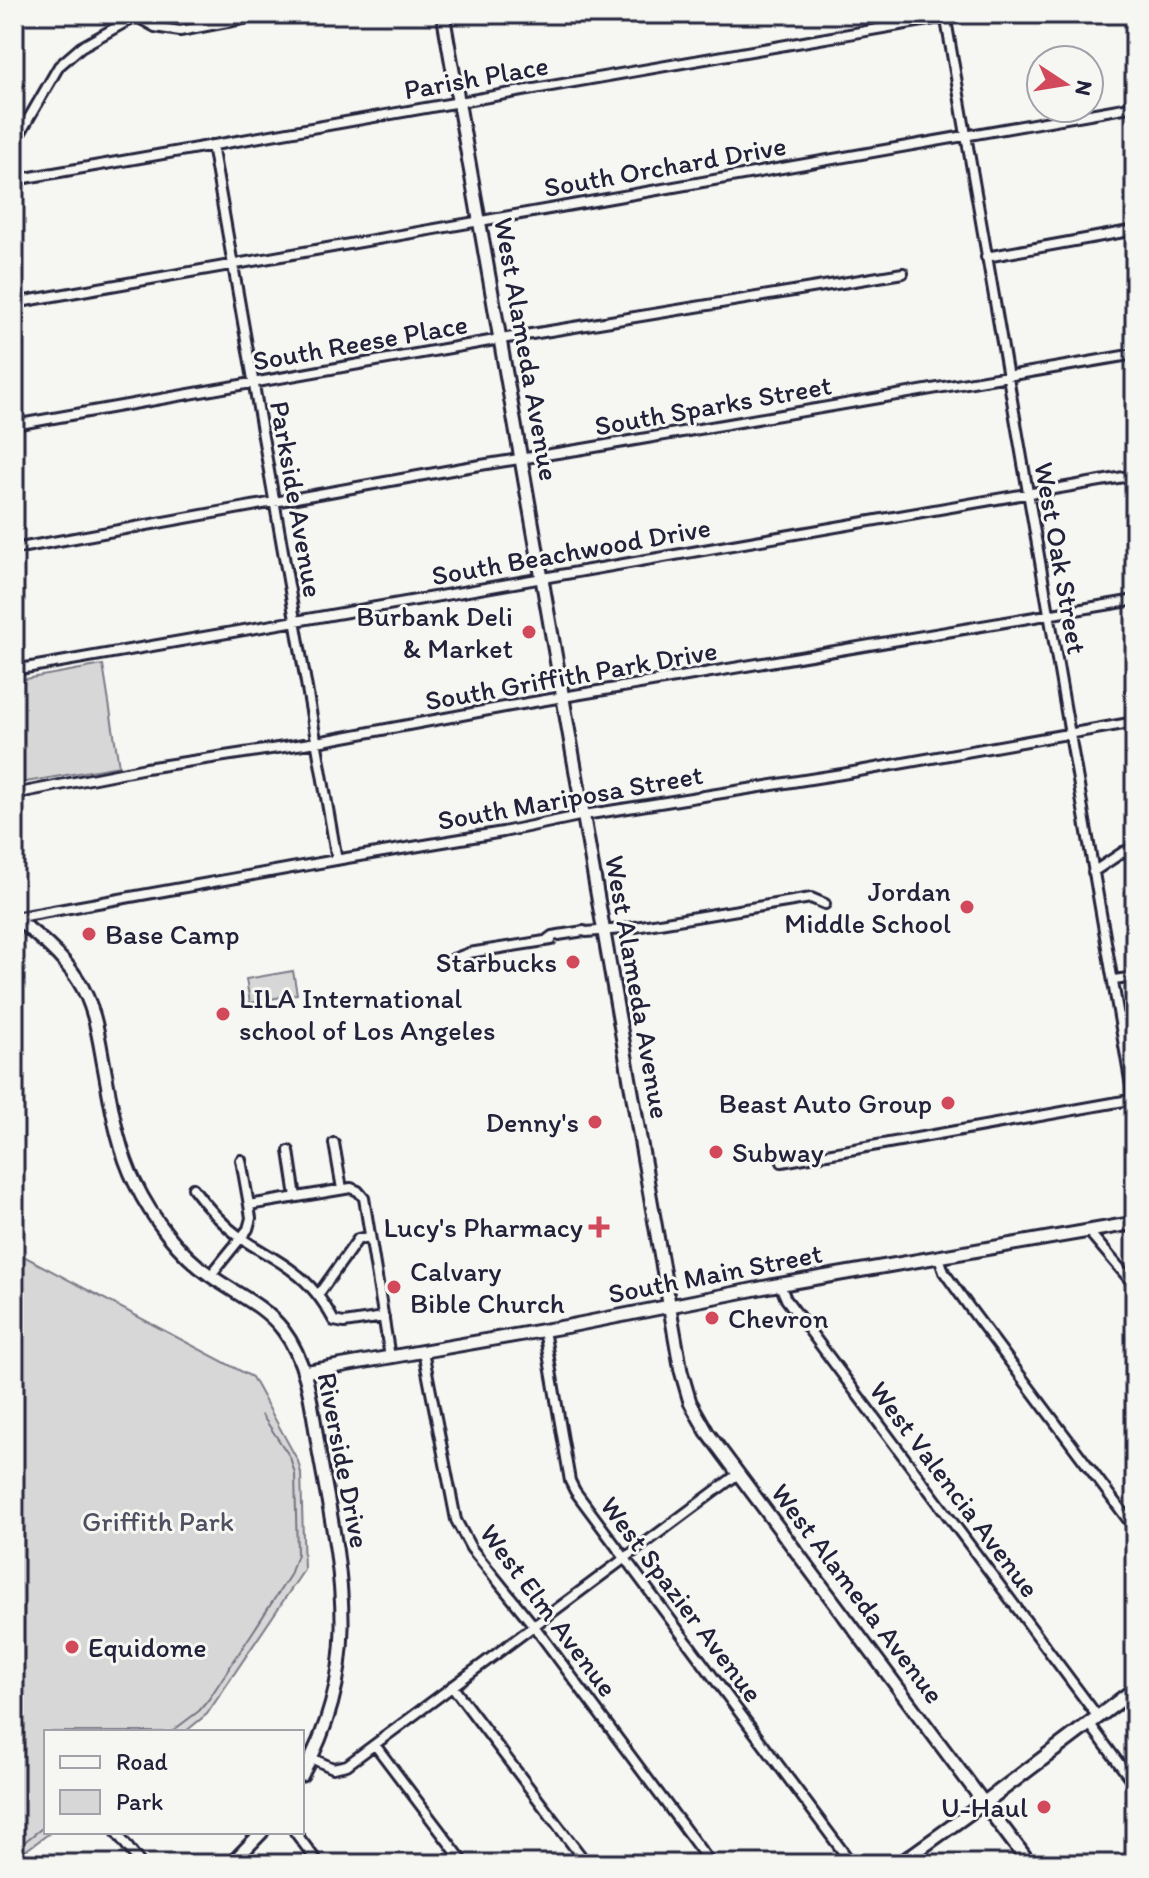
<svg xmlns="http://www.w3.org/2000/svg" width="1149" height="1878" font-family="Itim,sans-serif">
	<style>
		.green { fill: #d7d7d7; stroke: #7c7c89; stroke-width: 2 }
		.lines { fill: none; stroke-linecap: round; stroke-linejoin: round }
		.stream { stroke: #757583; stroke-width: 2 }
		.street-casing { stroke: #22223b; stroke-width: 14 }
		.secondary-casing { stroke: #22223b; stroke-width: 17 }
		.primary-casing { stroke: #22223b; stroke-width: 18 }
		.street { stroke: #f6f6f2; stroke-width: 8 }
		.secondary { stroke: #f6f6f2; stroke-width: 11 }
		.primary { stroke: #f6f6f2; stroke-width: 12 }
		.poi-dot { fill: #d1495b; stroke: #f6f6f2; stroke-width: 3 }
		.labels { text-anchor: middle; stroke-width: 6; stroke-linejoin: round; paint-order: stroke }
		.street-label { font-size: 28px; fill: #22223b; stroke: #f6f6f2 }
		.poi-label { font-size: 28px; fill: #22223b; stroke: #f6f6f2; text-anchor: end }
		.park-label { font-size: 28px; fill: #4f4f62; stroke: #f6f6f2 }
	</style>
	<rect width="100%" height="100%" fill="#f6f6f2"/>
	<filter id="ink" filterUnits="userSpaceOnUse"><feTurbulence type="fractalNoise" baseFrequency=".0125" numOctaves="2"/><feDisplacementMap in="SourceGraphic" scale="16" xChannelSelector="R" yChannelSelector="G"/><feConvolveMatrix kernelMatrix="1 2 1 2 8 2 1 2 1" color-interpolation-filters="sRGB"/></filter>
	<g filter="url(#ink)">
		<path class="green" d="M103,665l16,101 -105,18v-103z
			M293,971l4,23 -47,9 -4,-24z
			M14,1251l238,126 46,84 3,12 3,97 -97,144 -22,18h-139v100h5l-37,27z"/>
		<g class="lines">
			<path class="stream" d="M171,1732l28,-21 10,-12 81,-124 7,-21 -2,-80 -5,-17 -28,-42
				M14,1850l32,-25"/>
			<defs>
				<path id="street" d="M945,14l190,1095
					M137,17l18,10 25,4 90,-17
					M14,144l45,-78 22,-19 59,-33
					M212,145l125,715
					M14,180l949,-166
					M986,257l149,-27
					M14,303l1121,-197
					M14,425l487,-86 402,-66
					M14,549l454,-82 115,-18 552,-95
					M14,670l1121,-195
					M14,794l132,-26 171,-26 193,-36 625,-106
					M1093,872l30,-20 12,-4
					M14,918l333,-60 156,-26 81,-17 258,-41 293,-52
					M548,939l4,-3 32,-5 2,1 37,-3 188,-31 14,6
					M453,959l16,-6 82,-13
					M1114,980l21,-3
					M334,1143l8,46
					M289,1151l7,46
					M241,1160l8,45
					M782,1162l353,-63
					M193,1188c14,19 29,36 48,50 17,12 37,21 53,34 18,13 30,30 40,49l10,2 40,-6
					M1089,1232l46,54
					M939,1257l5,15 25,35 166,222
					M210,1276l38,-47 3,-11 -2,-13 102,-17 7,3 6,7 26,159
					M780,1285l6,14 312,418
					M318,1295l40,-56 12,-2
					M544,1330l26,151 5,10 277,373
					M423,1351l33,169 15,28 63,78 177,238
					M452,1686l135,178
					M1089,1723l46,62
					M375,1745l90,119
					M311,1758l22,10 14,-3 391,-291
					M116,1832l25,32
					M295,1832l24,32"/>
				<path id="secondary" d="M443,14l217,1238 21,119 9,31 17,30 277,371 -85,61
					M14,917c24,19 48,38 64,63 16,25 20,53 25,81 8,41 13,84 32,122 17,35 44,71 76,93 25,18 53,29 72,54 26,34 29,80 36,121 21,116 46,213 -17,324
					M304,1372l265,-46 202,-40 364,-63
					M231,1864l31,-32"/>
				<path id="primary" d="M1030,1864l-46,-61 151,-114"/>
			</defs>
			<use href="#street" class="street-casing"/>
			<use href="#secondary" class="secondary-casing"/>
			<use href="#primary" class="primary-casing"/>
			<use href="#street" class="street"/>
			<use href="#secondary" class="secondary"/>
			<use href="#primary" class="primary"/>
		</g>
	</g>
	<g class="poi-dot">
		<circle cx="529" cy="632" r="8"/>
		<circle cx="967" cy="907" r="8"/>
		<circle cx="89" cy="934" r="8"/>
		<circle cx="573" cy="962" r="8"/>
		<circle cx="223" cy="1014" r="8"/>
		<circle cx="948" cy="1103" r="8"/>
		<circle cx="595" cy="1122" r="8"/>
		<circle cx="716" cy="1152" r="8"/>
		<path d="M595 1215h8v8h8v8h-8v8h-8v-8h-8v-8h8z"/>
		<circle cx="394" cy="1287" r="8"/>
		<circle cx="712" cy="1318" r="8"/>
		<circle cx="72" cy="1647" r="8"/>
		<circle cx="1044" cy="1807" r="8"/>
	</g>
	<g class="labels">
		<g class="street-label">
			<text transform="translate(476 77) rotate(-10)" y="10">Parish Place</text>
			<text transform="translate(665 166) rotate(-10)" y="10">South Orchard Drive</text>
			<text transform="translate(360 342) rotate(-10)" y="10">South Reese Place</text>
			<text transform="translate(527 349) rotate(80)" y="10">West Alameda Avenue</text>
			<text transform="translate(713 405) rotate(-10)" y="10">South Sparks Street</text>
			<text transform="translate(297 499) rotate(80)" y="10">Parkside Avenue</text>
			<text transform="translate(571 551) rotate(-10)" y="10">South Beachwood Drive</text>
			<text transform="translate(1061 558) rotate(80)" y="10">West Oak Street</text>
			<text transform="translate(571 675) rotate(-10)" y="10">South Griffith Park Drive</text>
			<text transform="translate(570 797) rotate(-10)" y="10">South Mariposa Street</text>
			<text transform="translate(638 987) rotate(80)" y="10">West Alameda Avenue</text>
			<text transform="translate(715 1273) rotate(-11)" y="10">South Main Street</text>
			<text transform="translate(344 1460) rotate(79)" y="10">Riverside Drive</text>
			<text transform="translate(955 1489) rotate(53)" y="10">West Valencia Avenue</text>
			<text transform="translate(858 1593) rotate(53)" y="10">West Alameda Avenue</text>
			<text transform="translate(682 1599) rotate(53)" y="10">West Spazier Avenue</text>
			<text transform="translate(549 1610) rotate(53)" y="10">West Elm Avenue</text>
		</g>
		<g class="poi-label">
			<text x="513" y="626">Burbank Deli<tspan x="513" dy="32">&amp; Market</tspan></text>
			<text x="951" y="901">Jordan<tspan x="951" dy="32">Middle School</tspan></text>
			<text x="105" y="944" text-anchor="start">Base Camp</text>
			<text x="557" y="972">Starbucks</text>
			<text x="239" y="1008" text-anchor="start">LILA International<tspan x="239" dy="32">school of Los Angeles</tspan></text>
			<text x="932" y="1113">Beast Auto Group</text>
			<text x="579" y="1132">Denny's</text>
			<text x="732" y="1162" text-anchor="start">Subway</text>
			<text x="583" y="1237">Lucy's Pharmacy</text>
			<text x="410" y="1281" text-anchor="start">Calvary<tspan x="410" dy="32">Bible Church</tspan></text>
			<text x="728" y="1328" text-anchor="start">Chevron</text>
			<text x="88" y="1657" text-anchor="start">Equidome</text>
			<text x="1028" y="1817">U-Haul</text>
		</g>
		<g class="park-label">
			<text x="158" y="1531">Griffith Park</text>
		</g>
	</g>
	<rect width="1149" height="1878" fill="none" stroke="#f6f6f2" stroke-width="48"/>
	<rect x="24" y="24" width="1101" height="1830" fill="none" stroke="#22223b" stroke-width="3" filter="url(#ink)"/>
	<rect x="44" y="1730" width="260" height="104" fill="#f6f6f2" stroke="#a1a1a9" stroke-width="2"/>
	<rect x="60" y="1756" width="40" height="12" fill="#f6f6f2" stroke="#a1a1a9" stroke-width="2"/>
	<text x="116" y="1770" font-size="24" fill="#22223b">Road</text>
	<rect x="60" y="1790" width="40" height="24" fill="#d7d7d7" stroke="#a1a1a9" stroke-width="2"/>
	<text x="116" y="1810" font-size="24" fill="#22223b">Park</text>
	<g transform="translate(1065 84) rotate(102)"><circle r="38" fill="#f6f6f2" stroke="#a1a1a9" stroke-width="2"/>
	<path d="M0-6L14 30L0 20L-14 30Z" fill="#d1495b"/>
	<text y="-12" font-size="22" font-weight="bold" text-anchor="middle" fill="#22223b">N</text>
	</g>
</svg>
